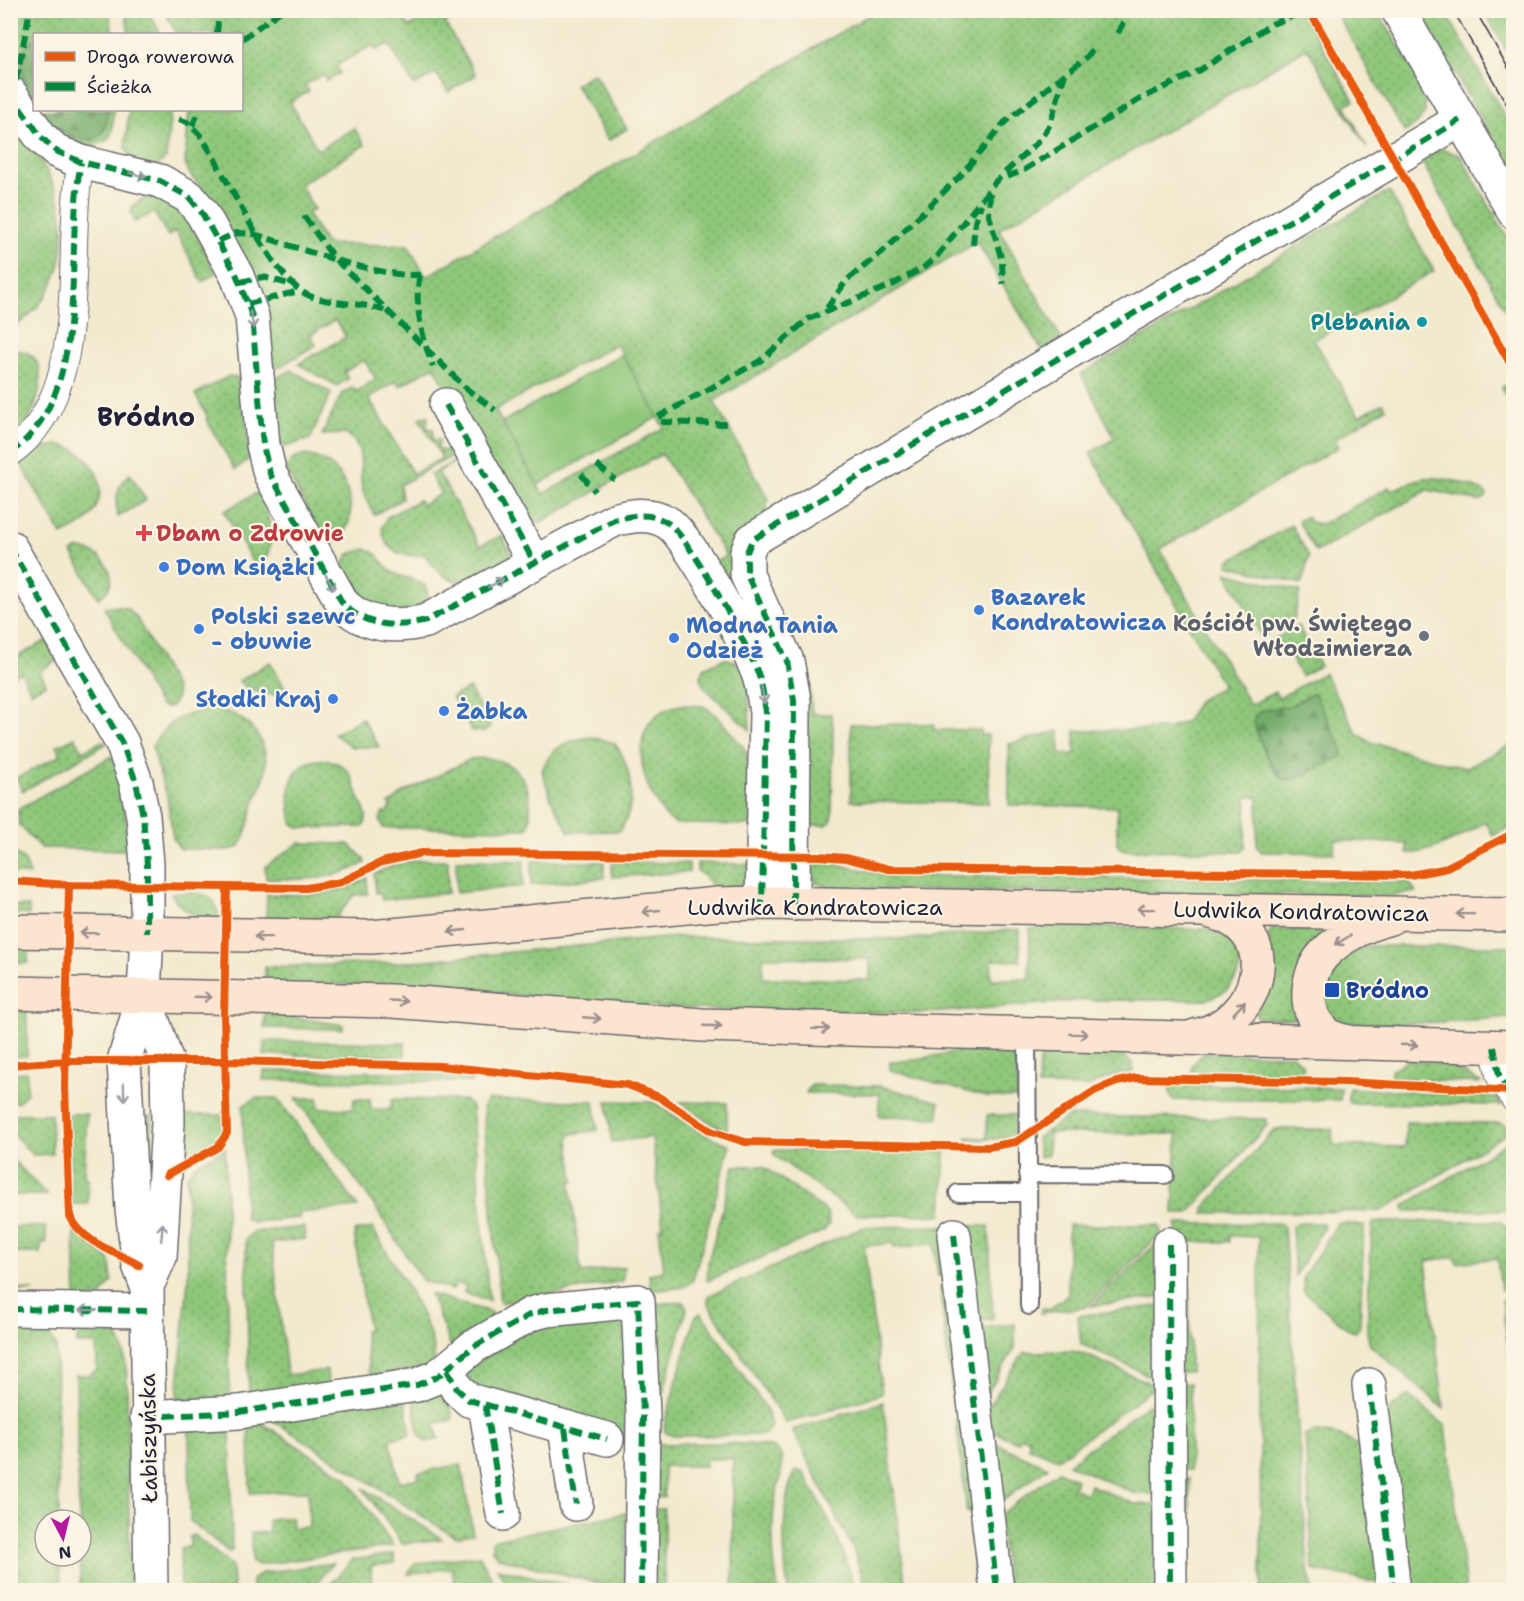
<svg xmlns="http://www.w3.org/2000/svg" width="1524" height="1601" font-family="'Shantell Sans',sans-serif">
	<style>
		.green { fill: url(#green-dots); stroke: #58745a; stroke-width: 1.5; fill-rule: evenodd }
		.forest { fill: url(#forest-firs); stroke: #4a6752; stroke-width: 1.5 }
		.pitch { fill: #8fc77a; stroke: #58745a; stroke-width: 1.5 }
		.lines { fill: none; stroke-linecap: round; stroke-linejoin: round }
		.service-casing { stroke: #6b686e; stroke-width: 20 }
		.pedestrian-casing { stroke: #6b686e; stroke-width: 28 }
		.minor-casing { stroke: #6b686e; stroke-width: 36 }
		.tertiary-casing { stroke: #6b686e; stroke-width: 36 }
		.secondary-casing { stroke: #6b686e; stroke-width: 36 }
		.service { stroke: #fff; stroke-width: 16 }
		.pedestrian { stroke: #fff; stroke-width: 26 }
		.minor { stroke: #fff; stroke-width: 33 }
		.tertiary { stroke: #fff; stroke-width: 33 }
		.secondary { stroke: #fce5d0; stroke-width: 33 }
		.tram { stroke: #22223b; stroke-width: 1.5 }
		.quiet { stroke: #00873e; stroke-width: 6; stroke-dasharray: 12 6; stroke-linecap: butt }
		.cycleway-casing { stroke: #fcf5e5; stroke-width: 11 }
		.cycleway { stroke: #e8590c; stroke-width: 8 }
		.oneway { stroke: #9c9ca7 }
		.oneway2 { stroke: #9a8d8d }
		.culture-dot { fill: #0f9aa8; stroke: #fcf5e5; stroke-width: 2 }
		.health-dot { fill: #e0444e; stroke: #fcf5e5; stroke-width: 2 }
		.shop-dot { fill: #3f7fe0; stroke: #fcf5e5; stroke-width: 2 }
		.worship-dot { fill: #6b7280; stroke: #fcf5e5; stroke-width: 2 }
		.transit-dot { fill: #1a4fb4; stroke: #fcf5e5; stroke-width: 2 }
		.labels { text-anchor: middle; stroke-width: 4.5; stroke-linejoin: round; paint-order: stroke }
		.culture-label { font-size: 22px; font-weight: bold; fill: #0d838f; stroke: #fcf5e5; text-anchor: end }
		.health-label { font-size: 22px; font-weight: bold; fill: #be3a42; stroke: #fcf5e5; text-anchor: start }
		.shop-label { font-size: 22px; font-weight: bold; fill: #366cbe; stroke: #fcf5e5; text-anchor: start }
		.worship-label { font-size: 22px; font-weight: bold; fill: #5b616d; stroke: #fcf5e5; text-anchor: end }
		.street-label { font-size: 22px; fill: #22223b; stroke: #fcf5e5 }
		.transit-label { font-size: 22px; font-weight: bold; fill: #164399; stroke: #fcf5e5; text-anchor: start }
		.quarter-label { font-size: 26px; font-weight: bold; fill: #22223b; stroke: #fcf5e5 }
	</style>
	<defs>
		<pattern id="green-dots" width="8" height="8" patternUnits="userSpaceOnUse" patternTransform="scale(1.5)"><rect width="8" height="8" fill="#8fc77a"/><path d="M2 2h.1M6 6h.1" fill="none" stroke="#74a165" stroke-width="1.8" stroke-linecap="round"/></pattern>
		<pattern id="forest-firs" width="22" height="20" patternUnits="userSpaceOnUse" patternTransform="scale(1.5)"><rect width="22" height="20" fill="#73ac6a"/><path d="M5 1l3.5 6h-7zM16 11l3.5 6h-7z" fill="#5e8c58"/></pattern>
	</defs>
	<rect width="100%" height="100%" fill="#fcf5e5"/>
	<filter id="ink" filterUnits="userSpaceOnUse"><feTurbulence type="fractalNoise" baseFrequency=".0167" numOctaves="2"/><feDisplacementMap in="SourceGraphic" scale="12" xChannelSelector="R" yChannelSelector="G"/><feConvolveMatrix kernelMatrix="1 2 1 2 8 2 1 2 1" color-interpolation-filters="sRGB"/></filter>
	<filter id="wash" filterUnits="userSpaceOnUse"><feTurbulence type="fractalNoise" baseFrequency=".008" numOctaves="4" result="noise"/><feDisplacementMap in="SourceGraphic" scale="24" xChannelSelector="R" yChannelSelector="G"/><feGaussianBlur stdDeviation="1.35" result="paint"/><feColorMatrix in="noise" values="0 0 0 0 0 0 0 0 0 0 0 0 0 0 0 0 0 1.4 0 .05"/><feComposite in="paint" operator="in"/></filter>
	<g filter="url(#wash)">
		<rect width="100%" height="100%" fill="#f2eace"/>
		<path class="green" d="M11,11h98l4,23h-79v73l-23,-34z
			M125,11h23l13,23h-32z
			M164,11h235l10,16 28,-16h28l-20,12 31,52 -28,17 -12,-19 -22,13 -25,-42 -13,6 -4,-5 -36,21 4,7 -14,8 -3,-7 -18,11 4,6 -19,11 28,48 36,-22 11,17 -65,39 14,25 -7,4 19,31 82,1 18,32 450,-266h426l52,90 -9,4 22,43 -60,-100 -308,181 63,111 -19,12 -66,-110 -263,159 54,98 -17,114 -8,3 -31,-52 14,-8 -64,-102 -132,74 1,10 -97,-172 -34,20 -4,-5 -27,17 44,76 29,-16 -23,-40 9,-2 -1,12 6,1v10l6,1 -1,10 21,2 -59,33 2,14 -28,16c-4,-9 -10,-18 -12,-27 -4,-20 5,-41 -16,-54l-24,1 20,-42 11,-6 3,5 20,-13 -12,-19 -20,12 4,7 -11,7 -39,-22 48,-27 -11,-17 -25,15 6,10 -45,27 -61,-175 -19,-21 -6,-12 4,-54h53v-76h-65zM616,344l48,84 -121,66 -48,-84z
			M1335,11h43l46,78 1,23 -8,12 -13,8z
			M1419,11h26l68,120v44z
			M1484,11h29v51z
			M594,73l33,56 -19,12 -33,-57z
			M36,110h78c-1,7 -1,16 -3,24 -2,5 -6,8 -10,9 -26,12 -48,-18 -65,-33z
			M129,110h42l-5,48 -13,12 -19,-5 -9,-18z
			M13,130c15,10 23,22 32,38 32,55 23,126 -34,161l-1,-198z
			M1440,149l20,6 53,92v76l-94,-166z
			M1389,191l45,80 -120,69 45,76 24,-13 3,5 -51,31 4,8 -179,102 90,156 25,-13 4,6 45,-25 33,60 11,8 97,27 48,-24v81l-20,11 -7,-14c-26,14 -49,30 -79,32v-10l-72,-4 -1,13 -72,-1 -5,-5 1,-50h-11l-2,50 -4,5 -118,-2 -6,-5v-38l-108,-2v-61l50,-13 1,23h15v-23l93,-2 18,-8 13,-21 24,-14 -133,-233 25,-15 -34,-64z
			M155,196c33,12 45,49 61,77l-14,9 -26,-51 -8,5 -14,-24 -19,10 -4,-9 2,-8 11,-7z
			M11,350c43,-2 30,51 15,74 -4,5 -11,9 -15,12z
			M291,370l40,23 -21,46 -25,8 -6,-3 -7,-63z
			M229,376l12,2 9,76 -2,6 -13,10 -29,-51 2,-1 -13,-24z
			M1513,381h1l-1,28 -12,-21z
			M59,445c34,5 55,44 30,73 -7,8 -18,12 -27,17l-43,-74 22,-13z
			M301,455c56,1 65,86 24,88l-39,-74 5,-8z
			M459,459l-21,13 42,74 22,-11 10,21c-41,23 -55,44 -88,-2 -21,5 -39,-2 -42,-26l5,-11 32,-17 3,5 19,-11 -11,-19z
			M130,474l16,26 -28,17c-4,-16 -1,-33 12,-43z
			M1424,478c17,-2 49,6 63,16l-1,4 -7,3 -51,-11 -112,62 -18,-31 9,-5 3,6 12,2 67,-37 2,3z
			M256,493l6,3c9,25 16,53 -5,74l-33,-59z
			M1291,525l18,31 -7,28 -74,-19 1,-4z
			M78,549c26,0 48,34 20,49l-26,-45z
			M366,549c14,3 14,14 25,22 10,8 25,6 35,16l2,13 -6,7 -32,6 -35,-16c-7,-15 -18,-28 -6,-43z
			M1226,572l74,19 -6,28 -32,18z
			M109,606l18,2 9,9 40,72 1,8 -5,9 -7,2 -6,-3 -55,-97z
			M1298,626l22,40 -19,10 -13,-24 -13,-3 -5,3 -4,-8z
			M47,640l10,20 -17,11 6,13 -15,8 -10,-20 -10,5v-17z
			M725,658l17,6 6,14 2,52 -45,-42 -5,-9 4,-11z
			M270,662l18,31c-17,4 -37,1 -49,-12z
			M804,665l5,14 3,35h19l2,11 -1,95 -5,5h-18z
			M469,688l22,39 -8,5 -11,-1 -20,-34z
			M682,705l21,1 12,8 29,34 10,25 -1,52 -76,-1c-10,-4 -14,-11 -19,-19 -23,-33 -28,-94 24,-100z
			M208,710c33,-2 60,25 58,59 -2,15 -9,25 -13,38 -4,13 -6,30 -14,40l-11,3 -48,-1 -7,-11 -7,-48 -2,-1 -12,-43c16,-25 27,-31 56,-36z
			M362,718l17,29h-27l-18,-13z
			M851,724h83v6h47v5h7l1,68 -138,-2z
			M75,737l8,14 19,-10 4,3 -83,47 -7,-13 45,-23 -4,-9z
			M593,737l21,6c18,20 24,66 5,88l-50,1 -18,-33 -9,-28c8,-24 27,-32 51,-34z
			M112,756l9,31 9,63 -89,-2 -22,-23 -1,-16z
			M471,759c34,-4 58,12 59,47 0,8 1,16 -3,23l-144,-1 -3,-8 3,-8 3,2 5,-8 -2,-2 14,-11z
			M329,760c25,8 23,20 31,40 4,10 10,17 3,27l-63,1 -8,-5c-6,-31 -5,-66 37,-63z
			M299,843l50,1 15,15 1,4c-36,19 -61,16 -99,16l-1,-12z
			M11,850l14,11 5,14 -19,-2z
			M420,860h28v33l-66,7 -1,-7h-5l-2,-19 23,-10z
			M456,860l68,1 -1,25 -67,7z
			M532,861l72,1v16l-73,7z
			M612,862l77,1v9l-77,5z
			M697,863l55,1c-7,25 -12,23 -37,24l-18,-18z
			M809,863l27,1 49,11 524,7 7,10 -27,4 -558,-7 -16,-7z
			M367,878l1,16 -14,1 -19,24 -69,1 1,-26c34,1 69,4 100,-16z
			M171,893c25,0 45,-5 48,26 -21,-1 -38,-6 -48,-26z
			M11,905l18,2v8l-18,-2z
			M1054,926l153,3 16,6 9,9 6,9 2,15 -4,10 -10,13 -20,9h-116l-162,13 -210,-3 -85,-4 -213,-20 -155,-3v-16l129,-4 281,-26 233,2 112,-10v32l-28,-1 -1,19h38l1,-50zM763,957l107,2v21l-107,-2z
			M1272,929l55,2 -28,87 -3,1 -38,-1 -2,-3 17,-37 1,-17 -6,-26z
			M11,946h17v17h-17z
			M1367,946h146v71c-31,2 -153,13 -175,3 -9,-5 -12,-13 -17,-21 10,-27 14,-46 46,-53z
			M11,1009l16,1v46l-16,1z
			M265,1013l78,12v4l-79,-1z
			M264,1041l141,2v13l-141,-1z
			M972,1048c49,1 45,2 46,50l-32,-1 -96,-27v-8l25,-2z
			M1053,1049l68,4 12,11v8l-21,4 -24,11 -50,-1 1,-26z
			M1204,1053l88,2 11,10v9l-111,-2v-7z
			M1408,1060l39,4 35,19 -91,-5v-8z
			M264,1071l146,1 62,5v5l-209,-2z
			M27,1072v21l-9,9h-7v-29z
			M1170,1084l171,4 -1,12h-166l-4,-5z
			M811,1085l69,1 59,16v16l-60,-2v-22l-73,-1z
			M1349,1088l146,9 7,8 -151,-2 -3,-3z
			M256,1098h21l81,109 -59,6v5l-46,4 -8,-4 -2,-112z
			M296,1098h22l1,10 34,1 1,-10h16l1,10h20l1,-10 73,1 7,7 17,194 -25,-8 2,-7 -10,-3 -3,7 -30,-9 -54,-83z
			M488,1100l106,1 4,29 -27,4 -2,6 5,41 -4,1 11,91 43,-6 -1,14 -82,15 -20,11 -2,-7 -19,3 -17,-196z
			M607,1101l46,1 50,32 27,11 -37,135 -9,7 -33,4 -2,-17 15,-3 -5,-43 4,-1 -11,-90 -40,5z
			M681,1102l46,1v28l-16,-8z
			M11,1114h40l1,40 -19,1 -22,-23z
			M69,1114h18l-3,63 4,1v26h-17z
			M184,1115h40l-3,24 -36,22z
			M987,1115h30v19l-21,5 -29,1v-3l20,1z
			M141,1116h11l1,145z
			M1069,1116l197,3 1,6 -78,88h-16l4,-79 -128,-1 -1,22 -9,2 -2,-19z
			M1406,1122l95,1 6,4v6l-126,78 -177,2v-5l71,-79h57l1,16 72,2z
			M1508,1142l5,3v65l-109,1v-5z
			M225,1148l5,254 -53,-3 11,-120 -1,-104 8,-10z
			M774,1150l171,2 -3,63h-85l-83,-60z
			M10,1158h1l36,37h-36z
			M734,1166h29l64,46 2,11 -5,8 -117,50 1,-19z
			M1501,1221l6,7 6,61 -12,1 -4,-32 -40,5 -2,-6 -29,4 18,148 -74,-64 -3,-13 5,-107 3,-3z
			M1279,1223l5,4 24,344 5,19h-52l-2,-353 -29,-1v6h-40l-1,33h-13v-51z
			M1296,1223h26l2,4 -29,49 -3,-50z
			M1338,1223l26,2 -4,101 -4,6 -6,-1 -46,-39 -1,-15z
			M1068,1225h91l2,8 -75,74 -46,6 2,-5h8l18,-13z
			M944,1226l4,49 -10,1 -4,-32 -40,4 -1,-5 -29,3 18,148 -96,29 -78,-119v-8l156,-69z
			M966,1226h23l4,93 -22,2z
			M11,1227h35v16h-5v10h-26l1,36 18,2h-23z
			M304,1227l1,12 -33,4 15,132 40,-5 1,14 -79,17 -3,-162 7,-7z
			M372,1228c15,25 75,114 60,139l-62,9 -6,-45 4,-1 -14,-99z
			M74,1232l36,28 2,21 -11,15 -25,6z
			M1163,1237v60l-72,9z
			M1189,1285l1,87h-14v-86z
			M950,1286l14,119 -10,2 -14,-120z
			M430,1294l61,18 2,11 -42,24z
			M1513,1299h1l-1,93 -11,-92z
			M684,1302l3,7 -30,105 -5,-110z
			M1163,1305v77l-82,-38 -3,-28z
			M624,1311l4,122 -7,2 -145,-42 -9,-19 2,-6 74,-50z
			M701,1313l66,97 4,16 -7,9 -91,1 -8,-4 -1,-7 31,-108z
			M76,1318c43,6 48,18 51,61l3,211h-50l1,-70h-2l-3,-145h13l8,-6 -1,-25h-19z
			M1015,1324v24l-34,55 -9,-74z
			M11,1328h35l10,19 3,173h-14v36h15l1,34h-50v-18l8,-1 -9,-89z
			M1071,1351l13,3 72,32 -98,73 -30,-12 2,-7 -8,-4 -4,6 -34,-14 -1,-13 41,-63z
			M1190,1383v87h-13v-86z
			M448,1393l5,27 -18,3 3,16 -12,3 -8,-9 -5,-39z
			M404,1395l7,39 -21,5 9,43 20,-4 -1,-5 43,-9 12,70 -18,3 -189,-121z
			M1408,1395l38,31 20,164h-63l-19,-177z
			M883,1402l23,188h-40l-12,-39 -62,-121z
			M1147,1405l17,6 -8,83h-20l-68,-30z
			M230,1419l2,132 -3,1 -39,-31 -1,-91z
			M966,1419l11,93 -10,1 -11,-93z
			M260,1422l86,55 47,69 -134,19 -7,-3 -1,-29 18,-1 -1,-13 23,-2 1,11 17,-1 -1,-36 -58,2 -1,-70z
			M1315,1431l26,5 22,13 15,134 -65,-13 -8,-134z
			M990,1441l58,26 -51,38z
			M654,1444c20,0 112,-4 123,6 10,9 2,33 -1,44 -6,33 -3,64 2,96h-45v-131h-28v7h-41v31l-10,1z
			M797,1470l7,3c20,38 42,75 50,117h-66c-4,-27 -9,-97 9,-120z
			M1058,1471l18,8 -3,9 13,6 4,-9 45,19h21l2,86h-150l-9,-74z
			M1177,1479h13v87h-13z
			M363,1488l78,50 1,1 -40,5z
			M654,1509h10v81h-13z
			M626,1513l-1,77 -126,-32 -7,-8v-8l4,-3z
			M979,1525l12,65h-14l-8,-64z
			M194,1535l38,31 1,24h-52l-1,-42 10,-1v-11z
			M394,1554l1,9 -24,3 1,24h-47l27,-30z
			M479,1555l19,35h-43l-3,-22 -44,6 6,-10z
			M333,1563l-23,27h-58v-10l10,-7z
			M497,1568l90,22h-78z"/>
		<path class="forest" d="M10,17l6,10 1,22 -6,6z
			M34,38v62c-12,-17 -21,-47 0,-62z
			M41,110h67c-1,52 -48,26 -67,0z
			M1314,693l28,55 1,8 -47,23h-13c-11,-8 -30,-49 -29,-62l7,-7 26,-3z"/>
		<path class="pitch" d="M622,354l36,63 -120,68 -36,-63z"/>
	</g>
	<g filter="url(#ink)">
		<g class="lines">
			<defs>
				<path id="service" d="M1027,1033l2,273
					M1027,1174l138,1
					M958,1193h68"/>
				<path id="pedestrian" d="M10,453c85,-60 53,-202 71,-291
					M1494,1047l5,28 15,24"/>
				<path id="minor" d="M10,93l31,44 15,14 25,11 79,19 29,16 13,16 35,63 15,40 11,129 7,29 73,130c23,23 53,24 83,17l188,-101c18,-5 37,-8 54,3 21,13 82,126 91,153 4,12 5,24 7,36l-4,191
					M446,405l88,157
					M10,547l112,196 14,39 7,34 4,48v69
					M793,904l1,-204 -7,-39 -40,-86v-23l5,-12 708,-420
					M954,1235l43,355
					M1169,1244l1,346
					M10,1309l137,2
					M447,1370l10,19 12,11 138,39
					M1369,1385l23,188v17
					M485,1405l18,109
					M147,1417l92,-5 178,-27 20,-8 36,-30 58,-33 15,-4 92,-9 5,114 -2,175
					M565,1428l11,76"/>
				<path id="tertiary" d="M1398,10l116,202
					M147,933l-3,62 -20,66 8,148 7,56 8,21 4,304
					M144,995l23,67 1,61 -8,134 -13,29"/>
				<path id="secondary" d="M10,931l361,6 347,-33 44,-1 752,12
					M10,993l382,8 310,24 812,22
					M1195,1036c64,-12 93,-105 16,-124
					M1348,1042c-8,-2 -19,-4 -25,-11 -21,-20 -17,-58 1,-77 16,-17 43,-30 66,-36"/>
			</defs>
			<use href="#service" class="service-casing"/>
			<use href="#pedestrian" class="pedestrian-casing"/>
			<use href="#minor" class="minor-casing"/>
			<use href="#tertiary" class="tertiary-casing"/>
			<use href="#secondary" class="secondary-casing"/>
			<use href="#service" class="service"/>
			<use href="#pedestrian" class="pedestrian"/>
			<use href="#minor" class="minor"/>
			<use href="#tertiary" class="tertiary"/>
			<use href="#secondary" class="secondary"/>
			<path class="tram" d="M1453,10l61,107
				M1475,10l39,68"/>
			<path class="quiet" d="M1118,33l11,-23
				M217,34l2,-24
				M242,39l40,-29
				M16,81l14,-71
				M10,93l31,44 15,14 25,11 79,19 29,16 13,16 35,63 15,40 11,129 7,29 73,130c23,23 53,24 83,17l188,-101c18,-5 37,-8 54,3 21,13 82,126 91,153 4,12 5,24 7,36l-4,191
				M179,119l8,3 13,13c26,37 71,146 110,161 24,9 52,6 76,15
				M192,126l8,-16
				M1007,177l17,-7 118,-72 55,-26 75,-48 31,-12
				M990,193l-1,22 13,46 1,23
				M304,216l29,41 135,133 27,20
				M218,241l19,-8 17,1c36,11 137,48 170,40
				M973,245l2,-23 6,-18
				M420,275c-7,28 3,65 13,92
				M240,282l23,-5 26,7
				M248,304l51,-13
				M827,308l20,-28 35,-28 79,-77 44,-53 60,-48
				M446,405l88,157
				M658,417l102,-56 48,-42 84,-34 31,-17 14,-12 59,-75 44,-41 10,-16 15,-50 22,-17 9,-12
				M661,422l65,2
				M10,453c85,-60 53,-202 71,-291
				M597,465l18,15
				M581,474l14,17
				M10,547l112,196 14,39 7,34 4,48v69
				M793,904l1,-204 -7,-39 -40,-86v-23l5,-12 708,-420
				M1494,1047l5,28 9,18
				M954,1235l43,355
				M1169,1244l1,346
				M10,1309l137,2
				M447,1370l10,19 12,11 138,39
				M1369,1385l23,188v17
				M485,1405l18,109
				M147,1417l92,-5 178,-27 20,-8 36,-30 58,-33 15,-4 92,-9 5,114 -2,175
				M565,1428l11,76"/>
			<defs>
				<path id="cycleway" d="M1309,10l205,360
					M10,881l59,4 237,3 35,-6 41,-20 40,-9 397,3 27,2 43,11 521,6 33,-6 71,-36
					M69,885l-4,203 5,128c12,26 45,36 69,49
					M10,1065l57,-4h160l213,5 188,19 31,12 52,34 34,11 243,5 28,-5 80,-52 21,-8 19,-4 209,4 169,9
					M167,1175l51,-28 9,-14 -3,-117 3,-129"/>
			</defs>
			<use href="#cycleway" class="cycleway-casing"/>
			<use href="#cycleway" class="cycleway"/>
		</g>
		<defs><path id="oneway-shaft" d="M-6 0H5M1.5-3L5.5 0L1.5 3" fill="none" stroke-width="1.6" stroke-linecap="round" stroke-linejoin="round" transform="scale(1.5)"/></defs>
		<g class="oneway">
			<use href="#oneway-shaft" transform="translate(138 175) rotate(14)"/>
			<use href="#oneway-shaft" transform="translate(252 320) rotate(78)"/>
			<use href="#oneway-shaft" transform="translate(330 582) rotate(59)"/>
			<use href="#oneway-shaft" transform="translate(496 583) rotate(-29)"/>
			<use href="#oneway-shaft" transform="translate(763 695) rotate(80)"/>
			<use href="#oneway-shaft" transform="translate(124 1092) rotate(88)"/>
			<use href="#oneway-shaft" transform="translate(162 1232) rotate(-85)"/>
			<use href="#oneway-shaft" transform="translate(88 1310) rotate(-179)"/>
		</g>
		<g class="oneway2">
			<use href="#oneway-shaft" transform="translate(1146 909) rotate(-179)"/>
			<use href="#oneway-shaft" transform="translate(651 911) rotate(174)"/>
			<use href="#oneway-shaft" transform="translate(1465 914) rotate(-179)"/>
			<use href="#oneway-shaft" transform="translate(457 931) rotate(174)"/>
			<use href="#oneway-shaft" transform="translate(89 933) rotate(-179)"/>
			<use href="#oneway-shaft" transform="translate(263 937) rotate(-179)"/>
			<use href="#oneway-shaft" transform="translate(1343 940) rotate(148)"/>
			<use href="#oneway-shaft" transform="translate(203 997) rotate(2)"/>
			<use href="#oneway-shaft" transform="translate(398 1001) rotate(3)"/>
			<use href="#oneway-shaft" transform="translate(1239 1008) rotate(-47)"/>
			<use href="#oneway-shaft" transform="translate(592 1018) rotate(5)"/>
			<use href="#oneway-shaft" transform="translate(713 1026) rotate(2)"/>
			<use href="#oneway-shaft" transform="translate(821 1029) rotate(1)"/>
			<use href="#oneway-shaft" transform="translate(1079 1034) rotate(1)"/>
			<use href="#oneway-shaft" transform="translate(1409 1045) rotate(2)"/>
		</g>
	</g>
	<circle class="culture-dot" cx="1422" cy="322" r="6"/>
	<path class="health-dot" d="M141 524h6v6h6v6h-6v6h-6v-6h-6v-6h6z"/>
	<g class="shop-dot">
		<circle cx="164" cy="567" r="6"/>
		<circle cx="979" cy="610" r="6"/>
		<circle cx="199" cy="629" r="6"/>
		<circle cx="674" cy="638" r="6"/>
		<circle cx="333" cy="699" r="6"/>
		<circle cx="444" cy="711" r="6"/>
	</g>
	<circle class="worship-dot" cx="1424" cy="636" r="6"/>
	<rect class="transit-dot" x="1324" y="982" width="16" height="16" rx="3"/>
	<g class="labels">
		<g class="culture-label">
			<text x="1410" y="330">Plebania</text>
		</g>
		<g class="health-label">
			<text x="156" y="541">Dbam o Zdrowie</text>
		</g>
		<g class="shop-label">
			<text x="176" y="575">Dom Książki</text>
			<text x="991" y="605">Bazarek<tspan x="991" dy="25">Kondratowicza</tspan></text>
			<text x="211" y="624">Polski szewc<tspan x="211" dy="25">- obuwie</tspan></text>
			<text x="686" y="633">Modna Tania<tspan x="686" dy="25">Odzież</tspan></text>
			<text x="321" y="707" text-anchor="end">Słodki Kraj</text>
			<text x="456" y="719">Żabka</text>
		</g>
		<g class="worship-label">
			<text x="1412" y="631">Kościół pw. Świętego<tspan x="1412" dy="25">Włodzimierza</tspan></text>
		</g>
		<g class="street-label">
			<text x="815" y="915">Ludwika Kondratowicza</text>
			<text transform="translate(1301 911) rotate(1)" y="8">Ludwika Kondratowicza</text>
			<text transform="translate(148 1438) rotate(-91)" y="8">Łabiszyńska</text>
		</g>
		<g class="transit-label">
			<text x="1346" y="998">Bródno</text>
		</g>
		<g class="quarter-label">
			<text x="146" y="426">Bródno</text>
		</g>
	</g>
	<rect width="1524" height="1601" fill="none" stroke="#fcf5e5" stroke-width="36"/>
	<rect x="33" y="33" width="210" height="78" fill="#fcf5e5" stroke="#a5a1a1" stroke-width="1.5"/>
	<rect x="45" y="52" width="30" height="9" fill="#e8590c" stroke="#a5a1a1" stroke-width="1.5"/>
	<text x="87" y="63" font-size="18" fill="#22223b">Droga rowerowa</text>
	<rect x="45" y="82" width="30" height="9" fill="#00873e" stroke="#a5a1a1" stroke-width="1.5"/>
	<text x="87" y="93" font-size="18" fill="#22223b">Ścieżka</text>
	<g transform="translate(63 1538) rotate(173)"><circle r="28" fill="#fcf5e5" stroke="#a5a1a1" stroke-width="1.5"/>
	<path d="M0-4.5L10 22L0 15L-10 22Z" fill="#b5179e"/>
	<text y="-9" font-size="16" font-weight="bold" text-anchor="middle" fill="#22223b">N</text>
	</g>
</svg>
